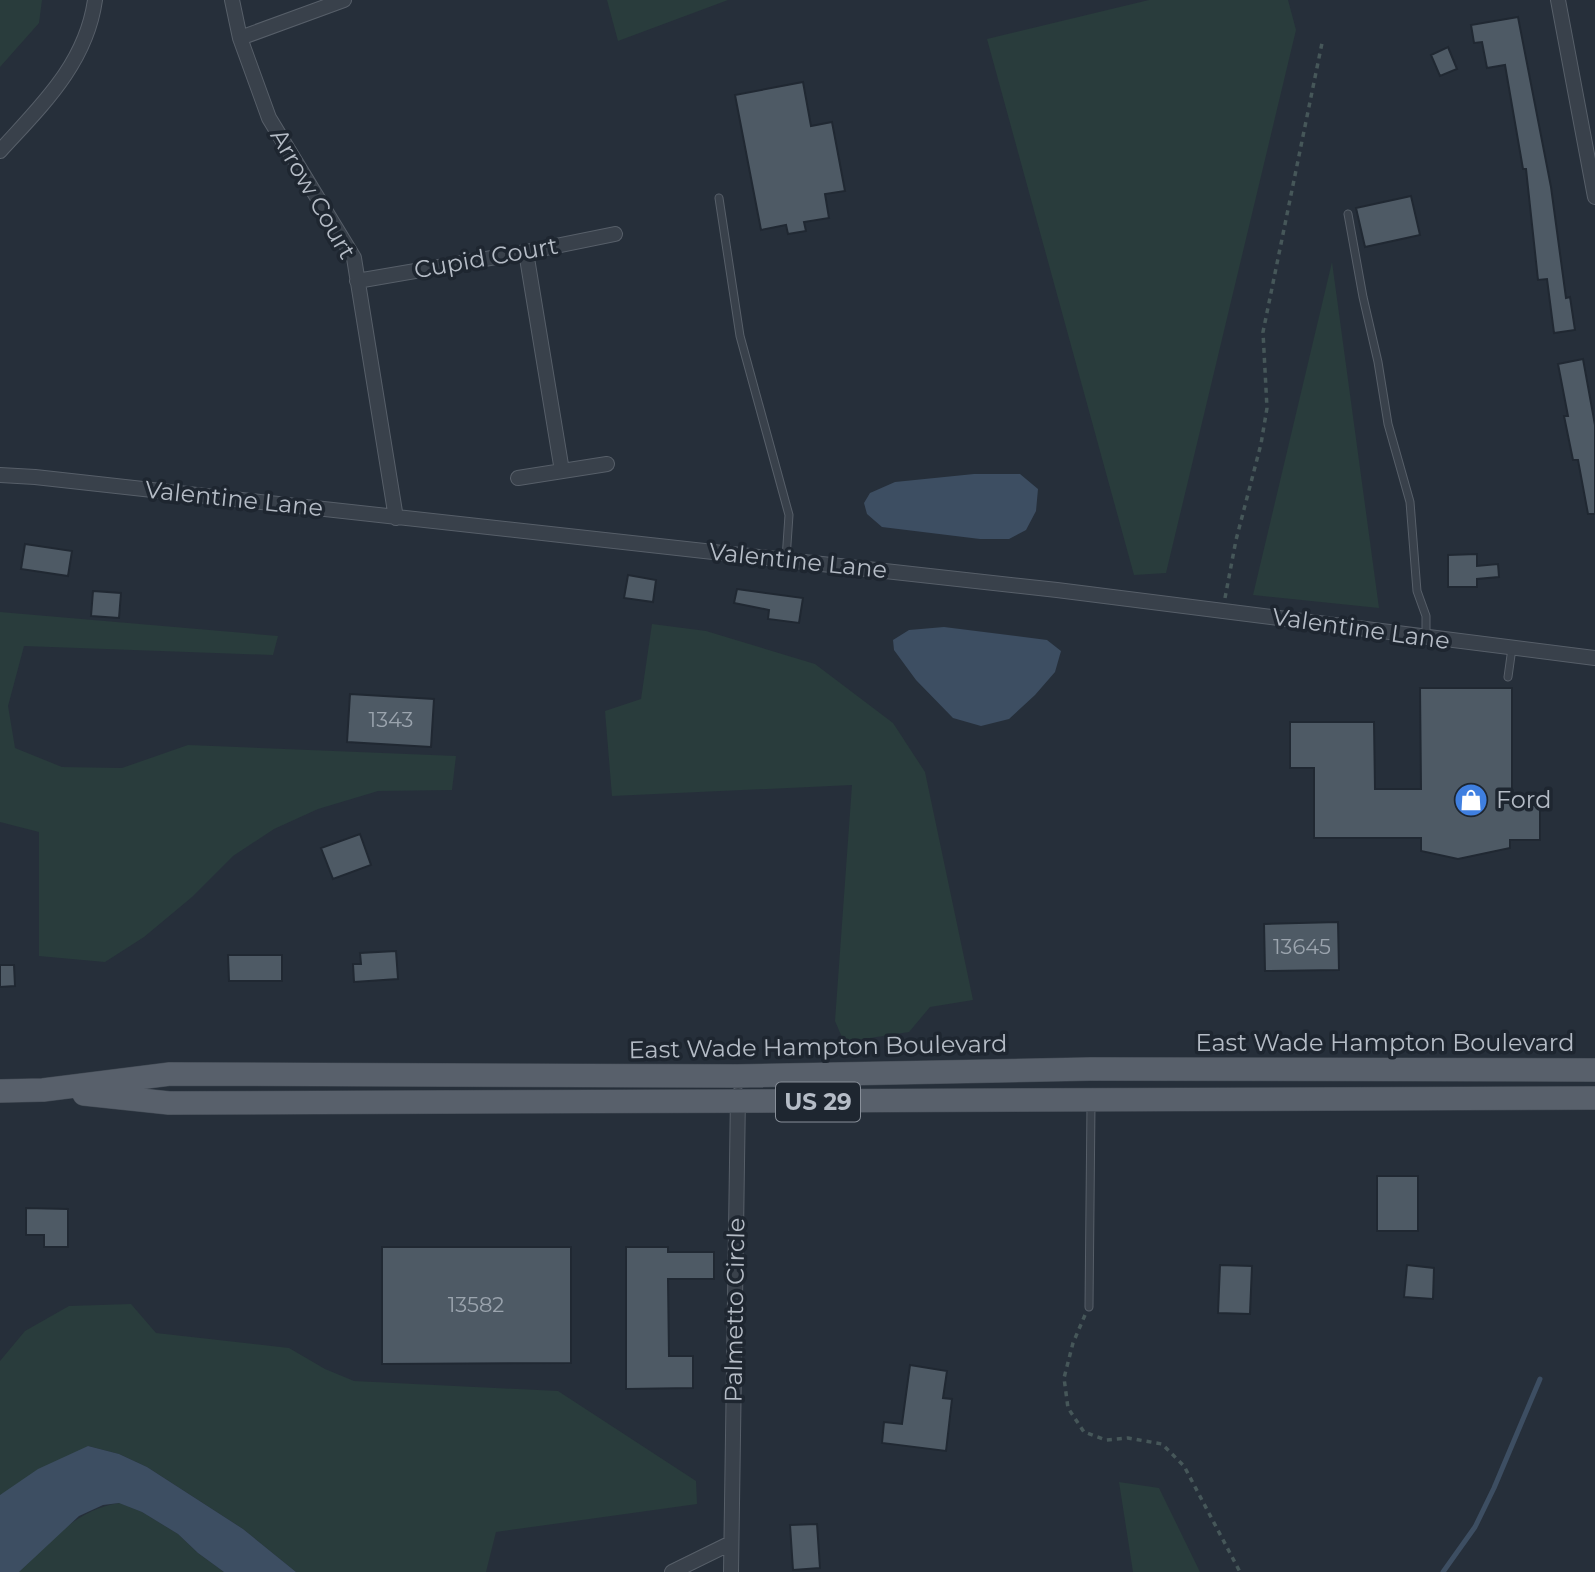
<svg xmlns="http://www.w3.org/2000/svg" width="1595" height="1572" font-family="Montserrat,sans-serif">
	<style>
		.green { fill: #293c3c }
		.water { fill: #3d4e62 }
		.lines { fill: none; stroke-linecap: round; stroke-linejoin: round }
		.stream { stroke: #3d4e62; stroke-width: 5 }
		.building { fill: #4e5a65; stroke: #202832; stroke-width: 2 }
		.service-casing { stroke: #575f69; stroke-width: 9 }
		.minor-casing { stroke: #575f69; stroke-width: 16 }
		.primary-casing { stroke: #424a54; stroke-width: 24 }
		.path { stroke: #465759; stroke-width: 3.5; stroke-dasharray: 5 5; stroke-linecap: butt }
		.service { stroke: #39414b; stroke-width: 7 }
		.minor { stroke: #39414b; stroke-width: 14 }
		.primary { stroke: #58606b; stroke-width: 23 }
		.labels { text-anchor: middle; stroke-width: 7; stroke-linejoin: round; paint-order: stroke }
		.number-label { font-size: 21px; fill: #9ba4ae }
		.shield { fill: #1e2630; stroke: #888f99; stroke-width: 2 }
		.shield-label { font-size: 23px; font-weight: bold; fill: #b5bcc6 }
		.street-label { font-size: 24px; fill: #b5bcc6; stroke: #1e2630 }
		.poi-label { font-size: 24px; fill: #b5bcc6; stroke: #1e2630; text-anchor: start }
	</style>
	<rect width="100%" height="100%" fill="#262f3a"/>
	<path class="green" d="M0,0h42l-3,23 -39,44z
		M607,0h121l-110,41z
		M1149,0h139l8,30 -130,543 -32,2 -147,-536z
		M1332,262l47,346 -126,-13z
		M0,612l278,24 -5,19 -249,-9 -16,60 7,42 47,19 60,1 66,-23 268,11 -4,34 -74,1 -60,18 -44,20 -41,27 -41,41 -48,40 -39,25 -66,-6v-124l-39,-10z
		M652,624l54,7 109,33 78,59 32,49 48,228 -43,7 -21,25 -65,10 -9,-21 17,-236 -240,11 -7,-85 36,-12z
		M131,1304l25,29 133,15 36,21 29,12 204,10 138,90 1,23 -201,28 -10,40h-190l-53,-43 -96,-62 -28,-13 -31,-8 -88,49v-134l25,-30 44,-25z
		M1119,1482l40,6 41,84h-67z
		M120,1503l22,9 36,22 20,19 26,19h-205c31,-29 56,-63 101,-69z"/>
	<path class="water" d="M974,474h46l18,15 -2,22 -10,19 -17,9h-29l-98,-12 -15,-13 -3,-11 6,-10 25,-11z
		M944,627l103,13 14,11 -6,21 -20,23 -26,24 -28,7 -28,-8 -37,-38 -22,-30 -1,-10 16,-10z
		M88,1446l31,8 28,13 96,62 53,43h-72l-26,-19 -20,-19 -36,-22 -23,-9 -16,2 -24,11 -60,56h-19v-77l38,-26z"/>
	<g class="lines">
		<path class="stream" d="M1443,1572l32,-45 19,-39 46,-109"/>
	</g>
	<path class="building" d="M1518,17l33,170 15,111 4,-1 5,33 -21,3 -7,-54 -9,1 -12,-111h-3l-18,-104 -18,3 -5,-26 -8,1 -3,-18z
		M1448,47l9,22 -17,7 -9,-21z
		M803,82l8,44 21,-4 13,69 -20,3 4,24 -25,4 2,9 -18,3 -2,-9 -25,5 -26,-135z
		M1411,196l9,39 -55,12 -9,-39z
		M1583,359l12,66v89h-7l-10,-54h-5l-9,-44h4l-10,-52z
		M25,544l47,7 -4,25 -47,-7z
		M1477,554v12l21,-2 1,13 -22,2v8h-29v-32z
		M628,575l28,5 -3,22 -29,-4z
		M737,589l66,9 -4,25 -31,-4 1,-9 -35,-7z
		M93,591l28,2 -2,25 -28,-2z
		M1420,688h92v117h28v35h-30v8l-52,11 -37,-8v-13h-107v-70h-24v-46h84l1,67h46z
		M350,694l84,5 -3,48 -84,-5z
		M360,834l11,31 -38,14 -12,-31z
		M1338,922l1,48 -74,1 -1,-47z
		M396,951l2,28 -44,3 -1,-18h8l-1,-11z
		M228,955h54v26h-53z
		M0,965h14l1,21 -15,1z
		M1377,1176h41v55h-41z
		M26,1208l42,1v38h-24v-12h-18z
		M382,1247h189v116l-189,1z
		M626,1247h42v5h46v27h-46l1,77h24v32l-67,1z
		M1220,1265l32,1 -2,48 -32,-1z
		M1407,1265l27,3 -1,31 -29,-2z
		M910,1365l37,6 -4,27 9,1 -6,52 -64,-8 2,-21 18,2z
		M817,1524l3,44 -27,2 -3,-45z"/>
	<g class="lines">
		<defs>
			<path id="service" d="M719,198l21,138 49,179 -3,44
				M1348,214l15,83 15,65 10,62 22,78 7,89 9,25v22
				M1508,677l4,-29
				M1089,1307l2,-203"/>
			<path id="minor" d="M232,0l8,38 29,80 85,140 42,260
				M1558,0l37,197
				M240,38l104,-38
				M0,151c41,-45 86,-87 95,-151
				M526,252l36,219
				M357,281l169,-29 89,-18
				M0,475l35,2 1022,113 538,68
				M518,478l89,-14
				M672,1572l59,-29
				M731,1572l7,-477"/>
			<path id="primary" d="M0,1091l43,-1 127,-16 567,2 354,-7 504,1
				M84,1094l85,9 1426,-5"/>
		</defs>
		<use href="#service" class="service-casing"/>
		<use href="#minor" class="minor-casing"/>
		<use href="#primary" class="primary-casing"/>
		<path class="path" d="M1225,598l11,-58 25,-96 6,-36 -4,-76 59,-289
			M1085,1315l-12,28 -9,35 4,30 16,24 22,8 22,-2 34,6 22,22 56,106"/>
		<use href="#service" class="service"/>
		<use href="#minor" class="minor"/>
		<use href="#primary" class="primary"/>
	</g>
	<defs>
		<symbol id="shop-disc" viewBox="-11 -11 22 22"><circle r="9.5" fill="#3f7fe0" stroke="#1e2630"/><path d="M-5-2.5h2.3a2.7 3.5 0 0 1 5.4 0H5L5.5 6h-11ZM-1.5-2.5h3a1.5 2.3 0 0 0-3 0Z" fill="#fff"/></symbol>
	</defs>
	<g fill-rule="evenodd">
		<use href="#shop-disc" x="1452" y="781" width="38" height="38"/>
	</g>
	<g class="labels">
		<g class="number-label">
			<text x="391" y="727">1343</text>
			<text x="1302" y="954">13645</text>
			<text x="476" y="1312">13582</text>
		</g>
		<rect class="shield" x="776" y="1082.5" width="84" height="39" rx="5"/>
		<g class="shield-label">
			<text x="818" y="1110">US 29</text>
		</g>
		<g class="street-label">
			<text transform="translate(313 194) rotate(60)" y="8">Arrow Court</text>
			<text transform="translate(486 258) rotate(-10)" y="8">Cupid Court</text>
			<text transform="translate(234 499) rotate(6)" y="8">Valentine Lane</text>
			<text transform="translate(798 561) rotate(6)" y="8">Valentine Lane</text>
			<text transform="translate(1361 629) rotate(8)" y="8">Valentine Lane</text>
			<text x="1385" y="1051">East Wade Hampton Boulevard</text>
			<text transform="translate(818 1047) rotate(-1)" y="8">East Wade Hampton Boulevard</text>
			<text transform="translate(735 1310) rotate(-89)" y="8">Palmetto Circle</text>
		</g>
		<g class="poi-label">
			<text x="1496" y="808">Ford</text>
		</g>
	</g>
</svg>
